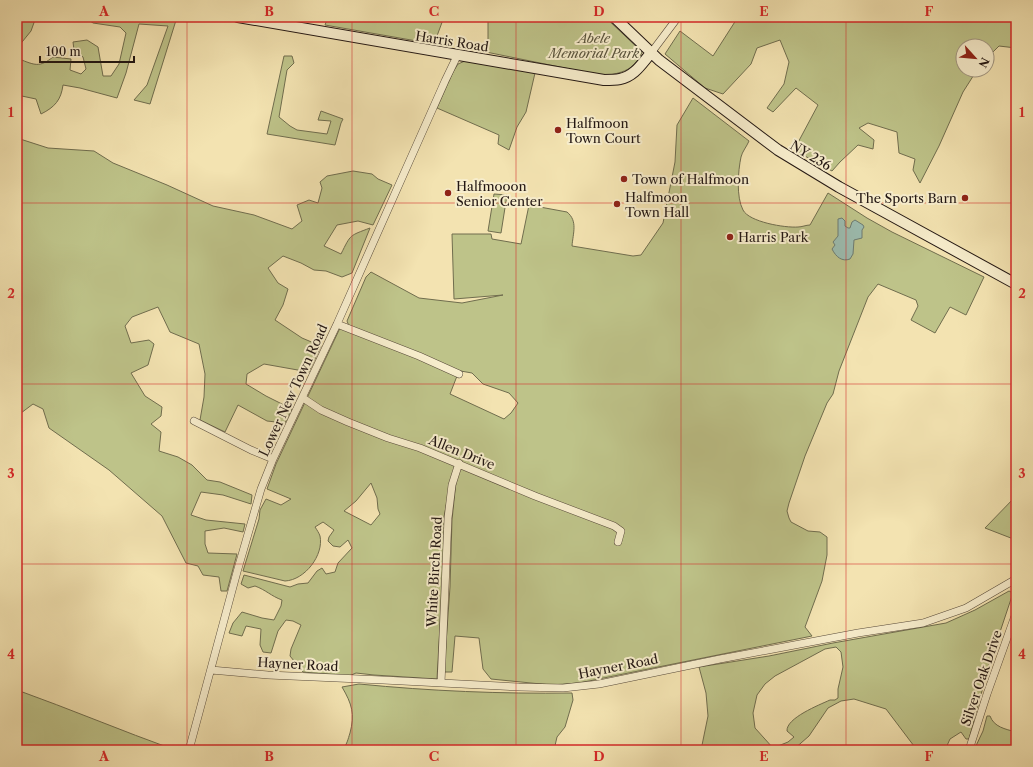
<svg xmlns="http://www.w3.org/2000/svg" width="1033" height="767" font-family="'Libre Caslon Text',serif">
	<style>
		.green { fill: #bec389; stroke: #706d4e; fill-rule: evenodd }
		.water { fill: #9cbdb1; stroke: #6c7b72 }
		.lines { fill: none; stroke-linecap: round; stroke-linejoin: round }
		.street-casing { stroke: #574a3a; stroke-width: 8 }
		.secondary-casing { stroke: #231713; stroke-width: 12 }
		.street { stroke: #f7edcc; stroke-width: 7 }
		.secondary { stroke: #f7edcc; stroke-width: 10 }
		.grid { fill: none; stroke: #d62828; stroke-width: 1; stroke-opacity: 0.55 }
		.poi-dot { fill: #8f2418; stroke: #f7edcc; stroke-width: 1.5 }
		.labels { text-anchor: middle; stroke-width: 4; stroke-linejoin: round; paint-order: stroke }
		.park-label { font-size: 13px; font-style: italic; fill: #59533c; stroke: #f7edcc }
		.street-label { font-size: 13px; fill: #231713; stroke: #f7edcc }
		.poi-label { font-size: 13px; fill: #231713; stroke: #f7edcc; text-anchor: start }
		.neatline { fill: none; stroke: #d62828; stroke-width: 1.5 }
		.grid-label { font-size: 13px; text-anchor: middle; font-weight: bold; fill: #d62828 }
	</style>
	<rect width="100%" height="100%" fill="#f3e3b1"/>
	<filter id="stains"><feTurbulence type="fractalNoise" baseFrequency=".005" numOctaves="4"/><feColorMatrix values="0 0 0 0 .2 0 0 0 0 .09 0 0 0 0 .02 0 0 0 .5 -.17"/></filter>
	<radialGradient id="worn" r=".72"><stop offset=".6" stop-color="#630" stop-opacity="0"/><stop offset="1" stop-color="#630" stop-opacity=".3"/></radialGradient>
	<path class="green" d="M17,17h19l-5,14 -13,16 1,12c16,6 20,9 34,-2l18,2 -1,11 11,4 5,-5 -3,-12 -9,-7 -1,-8 14,-2 11,7 5,29h8l8,-12 7,-31 -6,-6 -27,-4 -7,-5 -11,-1h102l-27,87 -16,-4 13,-15 21,-59 -29,-2 -13,49 -9,25 -37,-10 -17,-3c-2,15 -8,22 -22,29l-5,-15 -19,-4z
		M328,17h116l-10,27 -109,-19z
		M487,17h118l37,35c-6,18 -21,21 -38,24l-118,-24 2,-13v-21z
		M738,17h278v31l-17,-2 -12,12v-12h-24v24h14l-14,22 -24,54 -19,37 -7,-13 2,-11 -16,-6 -2,-21 -29,-9 -9,5 15,12 -1,9 -15,-4 -18,17 -8,9 -38,-21 24,-45 -22,-17 -23,24 -6,-4 17,-24 5,-22 -9,-22 -23,8 -6,16 -28,30 -18,-6 -40,-34 15,-23 33,25z
		M284,56h8l2,7 -7,7 -8,47 11,9 7,4 30,4 4,-13 -13,-1 3,-9 22,8 -2,4 -6,22 -68,-11z
		M465,61l70,12 -9,39 -9,15 -8,23 -11,-6 1,-9 -62,-27 16,-36 5,-8z
		M693,98l56,43c-2,5 -7,11 -8,16 -3,14 -5,40 2,53 6,12 42,18 55,17 4,0 8,-2 12,-2l18,-32 39,25 25,14 92,45 -18,38 -16,-8 -15,26 -24,-13 7,-14 -2,-6 -38,-16 -10,13 -29,74 -6,23 -6,9 -22,53 -16,47 -2,8 2,7 2,4 17,9 12,1 7,5v18l-5,26 -17,46 7,9 -233,47 -28,2 -60,-6 -8,-10 -4,-31 -24,-2 -3,36h-8l6,-85 2,-67 4,-38 -8,14 -4,21v34l-7,128 -63,-4 -18,-2 -7,3 -46,-4 -13,-16 1,-7 10,-24 -8,-4 -7,-1 -8,11 -7,22 -8,-1 -3,-7 1,-16 -15,-3 -4,10 -13,-3 4,-10 9,-11 20,6 12,2 7,-14 1,-6c-11,-4 -16,-10 -27,-14l-7,2 -7,-4 3,-9 46,12 8,-3 10,-1 9,-12 5,-3 4,6 9,-2 3,-9 14,-15 -4,-8 -8,7 -7,-1 -5,-5 1,-4 5,-7 -11,-8 -8,5c2,3 4,6 5,9 4,19 -15,44 -35,45l-42,-10 16,-52 1,-9 6,-11 15,6 10,-6 -24,-10 9,-25 64,-136 74,28 43,20 -7,18 54,25 7,-6 7,-10 -9,-10 -26,-9 -11,-11 -17,-3 -106,-44 -2,-5 19,-44 5,-5 48,26 43,5 41,-8 -49,4 -2,-65h39l1,5 29,5 8,-39 38,7c11,9 6,21 5,34l61,10 8,-1 22,-32 12,-61 2,-37zM371,483l6,15 1,11 2,5 -9,11 -27,-14 12,-10z
		M17,138l31,10 46,3 19,12 54,22 46,21 41,9 38,14 10,-8 -5,-16 12,-5 9,3 4,-15 -2,-6 7,-6 26,-5 19,3 6,5 14,6 -19,40 -15,-4 -21,4 -13,21 17,8c10,-20 8,-18 29,-26l-18,45 -10,4 -16,-6 -12,-1 -13,-7 -18,-7 -15,12 10,15 10,6 -5,16 -8,15 27,18 19,8 -12,26 -45,-8 -17,10 -1,10 20,12 26,13 -7,14 -18,-2 -29,-16 -13,27 -25,-12 4,-23 1,-23 -6,-30 -29,-12 -12,-25 -26,10 -7,9 6,17 18,-3 5,4 -6,21 -17,8 14,23 17,11 -1,9 -10,8 10,8 -2,19 19,6 14,8 15,15 13,2 32,13 -1,9 -28,-9 -22,-3 -10,23 15,5 39,4 -2,8 -19,-4 -19,3v13l3,9 29,1 -10,37h-6l-2,-14 -16,-2 -5,-9 -12,-3 -24,-47 -53,-46 -60,-42 -6,-19 -10,-5 -16,12z
		M494,194l13,1 -6,38 -13,-2z
		M1016,496v44l-31,-12z
		M1009,591l4,2 -24,72 -20,74h-3l-5,-7 -11,7 -5,11h-28l-31,-41 -32,-10 -13,2 -13,7 -19,28 -16,14h-92l7,-34 -2,-23 -7,-26 70,-11 64,-13 113,-20 29,-13zM836,647l5,5 2,15 -5,22v9l-3,2h-5c-11,5 -44,18 -43,31l7,6 -6,5 -15,6 -18,-20 -2,-15 4,-18 8,-11 10,-8 50,-27z
		M359,684c71,7 142,10 213,9l1,7 -8,27 -8,10 -3,13h-212c5,-5 6,-11 8,-17 5,-19 2,-29 -8,-46z
		M17,690c53,19 105,41 158,60h-158z
		M987,716h3c4,11 15,13 26,16v18h-42l9,-19z"/>
	<path class="water" d="M842,218l3,3v5l3,2h2l2,-6 3,-2 8,5 1,2 -2,3v8l-8,2 -1,14 -3,5c-8,3 -14,-2 -18,-10l3,-4 -2,-3 5,-6v-17z"/>
	<g class="lines">
		<defs>
			<path id="street" d="M651,53l27,-36
				M337,324l82,32 40,18
				M303,398l18,12 27,12 40,16 32,10 115,48 79,30 7,5 -3,11
				M194,421l57,29 22,9
				M211,670l57,5 115,5 136,7 44,1 36,-4 121,-25 138,-26 65,-10 43,-15 50,-29
				M441,683l7,-165 4,-33 7,-22
				M189,750l48,-178 24,-83 12,-30 64,-135 108,-243 13,-27
				M969,750l18,-56 29,-81"/>
			<path id="secondary" d="M238,17l366,63c5,0 11,0 16,-1 15,-3 22,-16 31,-26
				M614,17l45,43 119,90 61,37 177,97"/>
		</defs>
		<use href="#street" class="street-casing"/>
		<use href="#secondary" class="secondary-casing"/>
		<use href="#street" class="street"/>
		<use href="#secondary" class="secondary"/>
	</g>
	<path class="grid" d="M187,17v733M352,17v733M516,17v733M681,17v733M846,17v733M17,203h999M17,384h999M17,564h999"/>
	<g class="poi-dot">
		<circle cx="558" cy="130" r="4"/>
		<circle cx="624" cy="179" r="4"/>
		<circle cx="448" cy="193" r="4"/>
		<circle cx="965" cy="198" r="4"/>
		<circle cx="617" cy="204" r="4"/>
		<circle cx="730" cy="237" r="4"/>
	</g>
	<g class="labels">
		<g class="park-label">
			<text x="594" y="43">Abele<tspan x="594" dy="15">Memorial Park</tspan></text>
		</g>
		<g class="street-label">
			<text transform="translate(452 41) rotate(9)" y="5">Harris Road</text>
			<text transform="translate(811 155) rotate(31)" y="5">NY 236</text>
			<text transform="translate(293 390) rotate(-65)" y="5">Lower New Town Road</text>
			<text transform="translate(462 452) rotate(22)" y="5">Allen Drive</text>
			<text transform="translate(434 572) rotate(-87)" y="5">White Birch Road</text>
			<text transform="translate(298 664) rotate(3)" y="5">Hayner Road</text>
			<text transform="translate(618 666) rotate(-11)" y="5">Hayner Road</text>
			<text transform="translate(981 678) rotate(-71)" y="5">Silver Oak Drive</text>
		</g>
		<g class="poi-label">
			<text x="566" y="128">Halfmoon<tspan x="566" dy="15">Town Court</tspan></text>
			<text x="632" y="184">Town of Halfmoon</text>
			<text x="456" y="191">Halfmooon<tspan x="456" dy="15">Senior Center</tspan></text>
			<text x="625" y="202">Halfmoon<tspan x="625" dy="15">Town Hall</tspan></text>
			<text x="957" y="203" text-anchor="end">The Sports Barn</text>
			<text x="738" y="242">Harris Park</text>
		</g>
	</g>
	<rect width="1033" height="767" fill="none" stroke="#f3e3b1" stroke-width="44"/>
	<g transform="translate(975 58) rotate(117)"><circle r="19" fill="#f7edcc" stroke="#a29782"/>
	<path d="M0-3L7 15L0 10L-7 15Z" fill="#8f2418"/>
	<text y="-6" font-size="11" font-weight="bold" text-anchor="middle" fill="#231713">N</text>
	</g>
	<path d="M40 56v6h94v-6" fill="none" stroke="#231713" stroke-width="2"/>
	<text x="46" y="56" font-size="12" fill="#231713" stroke="#f7edcc" stroke-width="3" paint-order="stroke">100 m</text>
	<rect x="22" y="22" width="989" height="723" class="neatline"/>
	<g class="grid-label">
		<text x="104" y="16">A</text>
		<text x="269" y="16">B</text>
		<text x="434" y="16">C</text>
		<text x="599" y="16">D</text>
		<text x="764" y="16">E</text>
		<text x="929" y="16">F</text>
		<text x="11" y="117">1</text>
		<text x="1022" y="117">1</text>
		<text x="11" y="298">2</text>
		<text x="1022" y="298">2</text>
		<text x="11" y="478">3</text>
		<text x="1022" y="478">3</text>
		<text x="11" y="659">4</text>
		<text x="1022" y="659">4</text>
		<text x="104" y="761">A</text>
		<text x="269" y="761">B</text>
		<text x="434" y="761">C</text>
		<text x="599" y="761">D</text>
		<text x="764" y="761">E</text>
		<text x="929" y="761">F</text>
	</g>
	<rect width="100%" height="100%" filter="url(#stains)"/>
	<rect width="100%" height="100%" fill="url(#worn)"/>
</svg>
